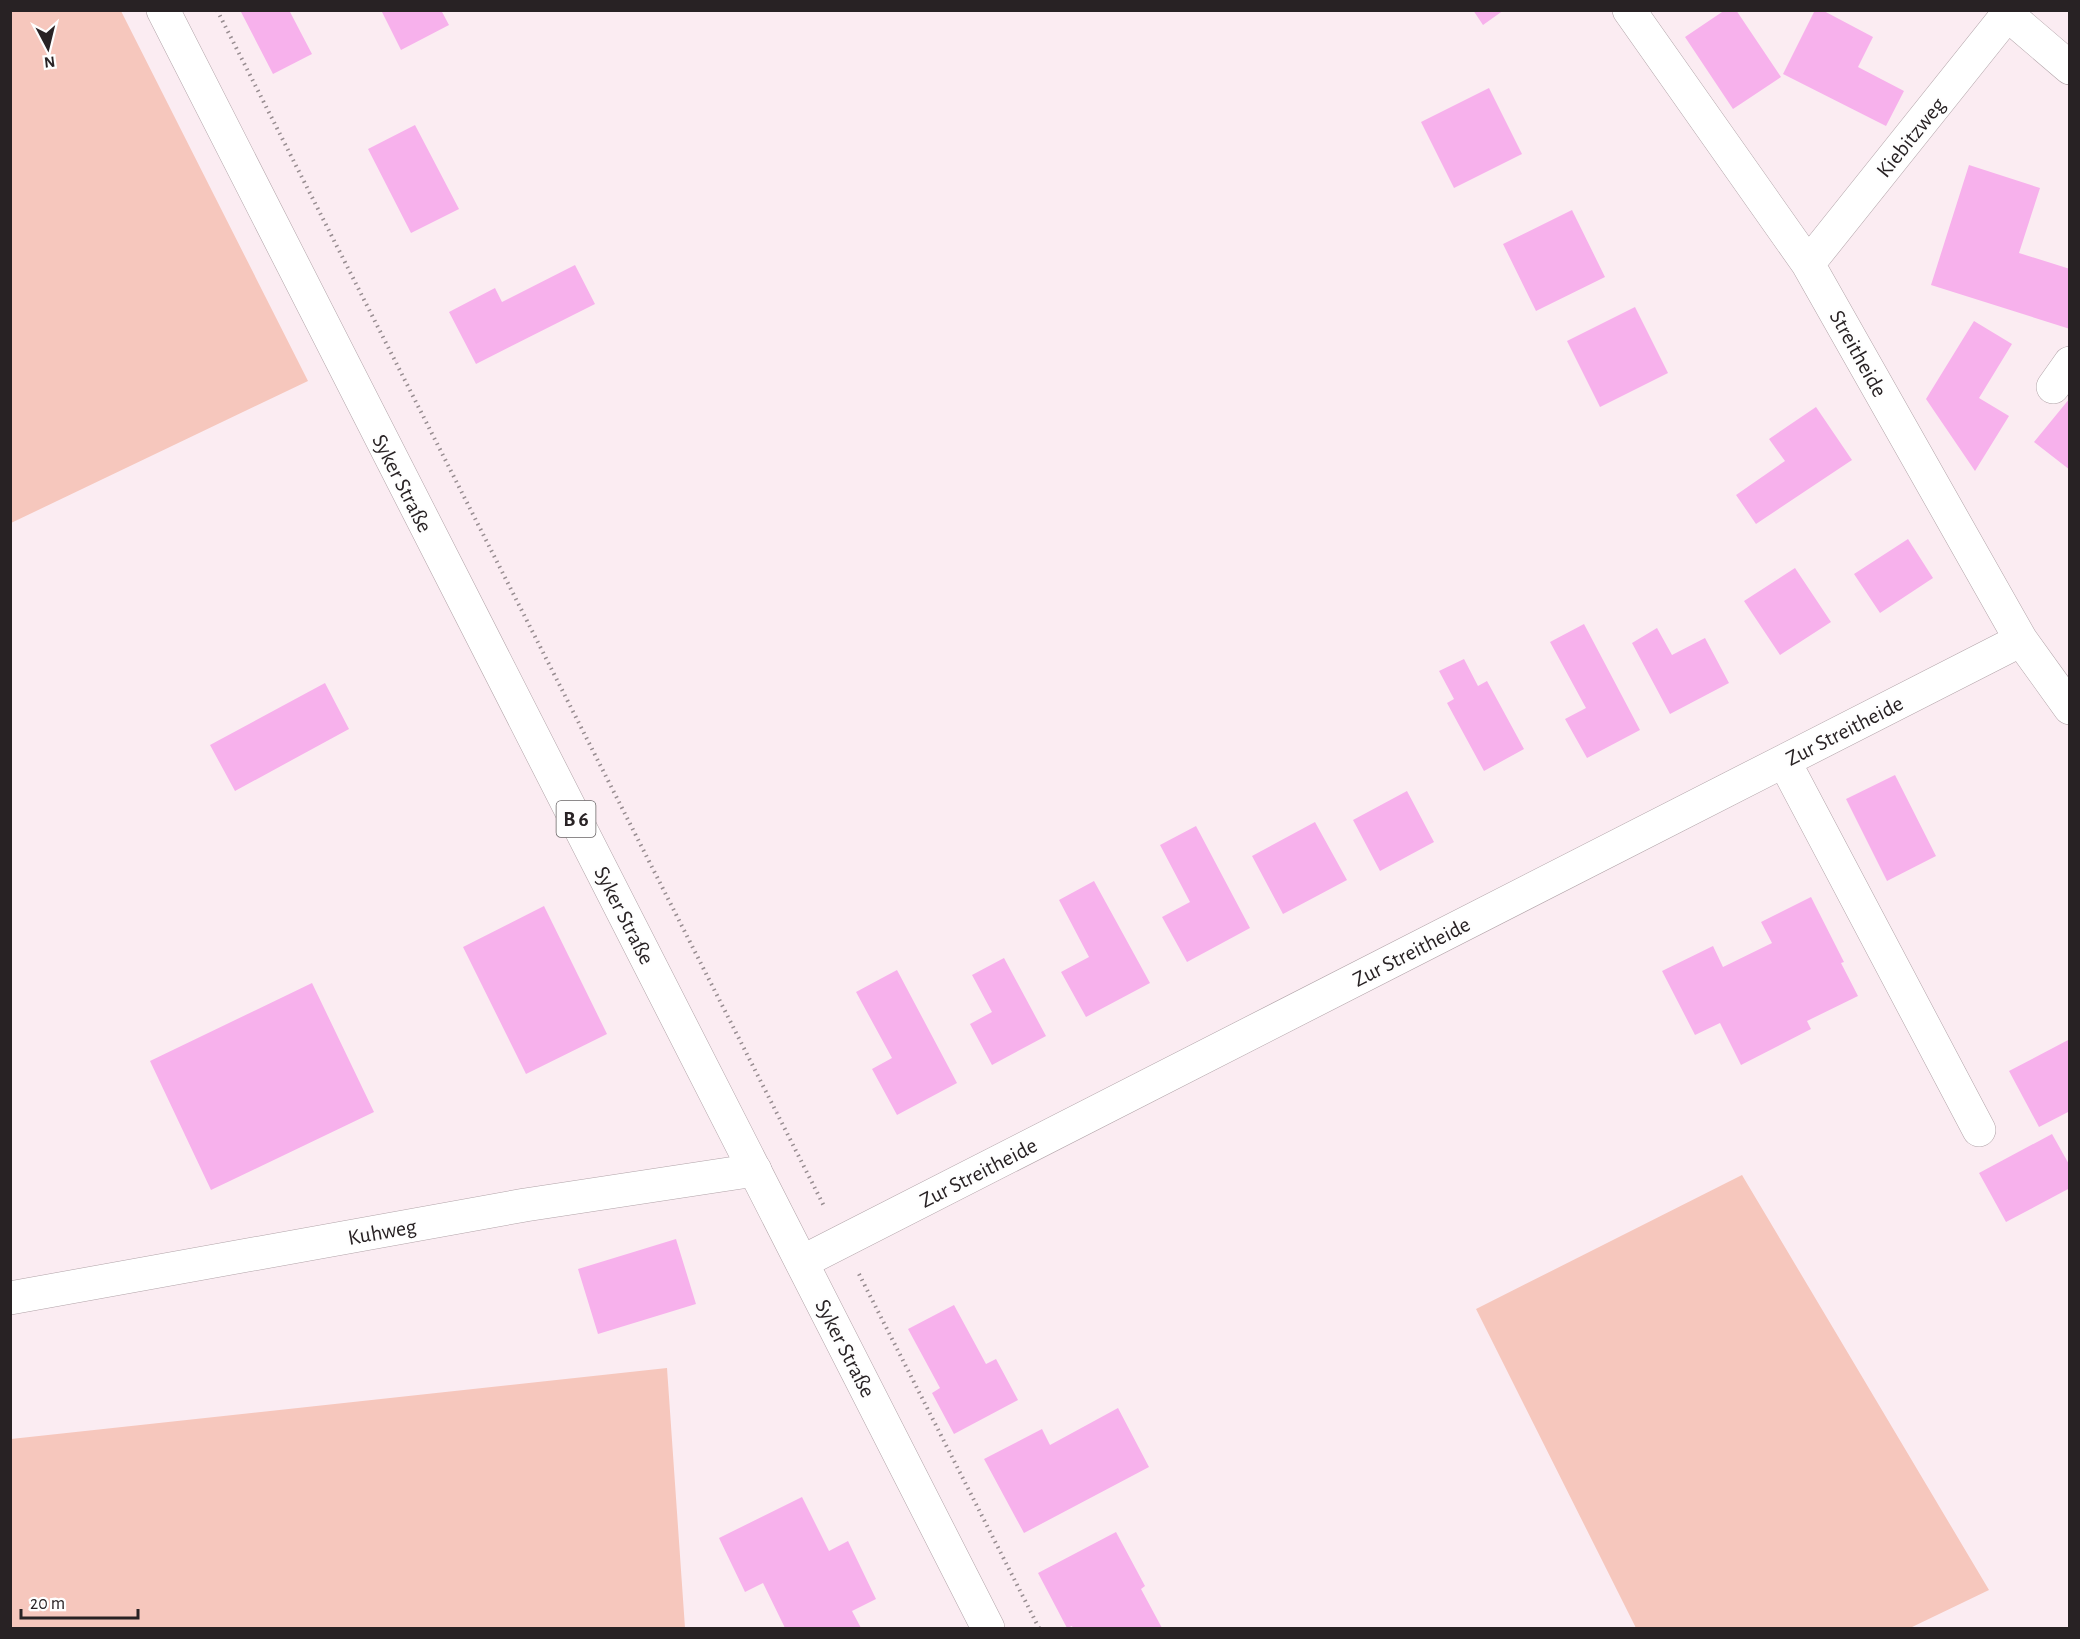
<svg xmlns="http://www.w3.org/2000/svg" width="2080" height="1639" font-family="'Alegreya Sans',sans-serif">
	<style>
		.green { fill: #f6c7bd }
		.building { fill: #f7b1ec }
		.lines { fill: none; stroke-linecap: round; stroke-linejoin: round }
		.minor-casing { stroke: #b1a3a8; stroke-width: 34 }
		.major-casing { stroke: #b1a3a8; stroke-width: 34 }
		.path { stroke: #988d91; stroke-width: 4; stroke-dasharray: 1.5 4.5; stroke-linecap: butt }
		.minor { stroke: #fff; stroke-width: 33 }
		.major { stroke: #fff; stroke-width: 33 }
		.labels { text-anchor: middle; stroke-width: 4.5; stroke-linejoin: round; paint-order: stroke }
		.shield { fill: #fefefe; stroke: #686465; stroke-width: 1.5 }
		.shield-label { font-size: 21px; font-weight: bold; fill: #282224 }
		.street-label { font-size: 22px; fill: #282224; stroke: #fefefe }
	</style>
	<rect width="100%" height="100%" fill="#fbecf2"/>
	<path class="green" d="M11,10l110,1 187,370 -297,142z
		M1742,1175l247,415 -79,38h-274l-160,-319z
		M667,1368l18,260h-674v-189z"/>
	<path class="building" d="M245,10h44l23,44 -39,20 -32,-62z
		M381,10h60l8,15 -48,25z
		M1473,10h31l-21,15z
		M1725,10h11l45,67 -48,32 -48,-72z
		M1815,10h7l51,27 -15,30 46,24 -18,35 -103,-52z
		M1489,88l33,66 -68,34 -33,-66z
		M415,125l44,84 -48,24 -43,-84z
		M1969,165l71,23 -21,65 51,16v60l-139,-44z
		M1572,210l33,67 -69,34 -33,-67z
		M575,265l20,39 -119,60 -27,-52 46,-24 7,14z
		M1635,307l33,66 -68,34 -33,-66z
		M1974,321l38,23 -33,54 30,18 -34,55 -49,-72z
		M2070,398v72l-36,-28z
		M1816,407l36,53 -96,64 -20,-29 49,-34 -16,-22z
		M1908,539l25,39 -53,35 -26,-39z
		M1795,568l36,54 -51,33 -36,-54z
		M1584,624l56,106 -53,28 -22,-39 21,-11 -36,-66z
		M1657,628l15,27 33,-17 24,45 -59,31 -38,-71z
		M1464,659l14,27 9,-5 37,68 -40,22 -37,-68 7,-4 -15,-28z
		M325,683l24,46 -114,62 -25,-46z
		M1895,775l41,81 -49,25 -41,-82z
		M1407,791l27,51 -54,29 -27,-51z
		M1315,822l32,58 -64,34 -31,-58z
		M1196,826l54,102 -63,34 -25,-45 28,-15 -30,-57z
		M1094,881l56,102 -64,34 -25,-45 28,-15 -30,-57z
		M1811,897l33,65 -3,1 17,33 -51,25 4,8 -70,36 -21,-42 -25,12 -33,-64 51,-25 10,21 49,-24 -11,-21z
		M544,906l63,128 -81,40 -63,-127z
		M1004,958l42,78 -54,29 -22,-41 22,-12 -20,-37z
		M897,970l60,113 -60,32 -25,-46 20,-11 -36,-66z
		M312,983l62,129 -163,78 -61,-129z
		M2070,1039v72l-31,16 -30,-56z
		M2052,1134l18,32v22l-64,34 -27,-49z
		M676,1239l20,65 -98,30 -20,-65z
		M954,1305l32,59 10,-5 22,41 -64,34 -22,-41 8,-5 -32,-59z
		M1118,1408l31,59 -125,66 -40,-74 58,-30 8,16z
		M802,1497l27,54 19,-10 28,58 -24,12 9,17h-76l-22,-45 -18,9 -26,-54z
		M1116,1532l29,54 -4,3 21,39h-89l-1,-2 -5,2 -29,-55z"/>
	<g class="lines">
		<defs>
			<path id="minor" d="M1629,10l179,254 213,376 49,68
				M2008,15l62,53
				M1808,264l203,-254
				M2053,387l17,-24
				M1784,761l195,369
				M802,1262l1219,-622
				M10,1298l515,-93 230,-35"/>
			<path id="major" d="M163,10l825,1618"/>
		</defs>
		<use href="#minor" class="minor-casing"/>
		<use href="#major" class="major-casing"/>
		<path class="path" d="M217,10l608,1198
			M859,1274l180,354"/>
		<use href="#minor" class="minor"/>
		<use href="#major" class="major"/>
	</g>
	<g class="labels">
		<rect class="shield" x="556.5" y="801" width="39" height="36" rx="4.5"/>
		<g class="shield-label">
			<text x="576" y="826">B 6</text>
		</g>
		<g class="street-label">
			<text transform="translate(1910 137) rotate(-51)" y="8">Kiebitzweg</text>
			<text transform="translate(1859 353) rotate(61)" y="8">Streitheide</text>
			<text transform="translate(403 483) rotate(63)" y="8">Syker Straße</text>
			<text transform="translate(1844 730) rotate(-27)" y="8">Zur Streitheide</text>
			<text transform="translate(625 915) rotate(63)" y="8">Syker Straße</text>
			<text transform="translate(1411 951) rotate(-27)" y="8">Zur Streitheide</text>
			<text transform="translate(978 1172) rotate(-27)" y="8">Zur Streitheide</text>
			<text transform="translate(382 1231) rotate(-10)" y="8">Kuhweg</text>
			<text transform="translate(846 1348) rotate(63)" y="8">Syker Straße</text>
		</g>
	</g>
	<rect width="2080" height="1639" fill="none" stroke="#282224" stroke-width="24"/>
	<g transform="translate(48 48) rotate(173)" stroke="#fefefe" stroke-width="4.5" paint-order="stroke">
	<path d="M0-4.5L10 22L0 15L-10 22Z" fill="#282224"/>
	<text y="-9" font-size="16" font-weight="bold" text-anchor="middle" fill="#282224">N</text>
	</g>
	<path d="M21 1609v9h117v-9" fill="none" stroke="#282224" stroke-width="3"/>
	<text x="30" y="1609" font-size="18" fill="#282224" stroke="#fefefe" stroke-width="4.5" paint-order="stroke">20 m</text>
</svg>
